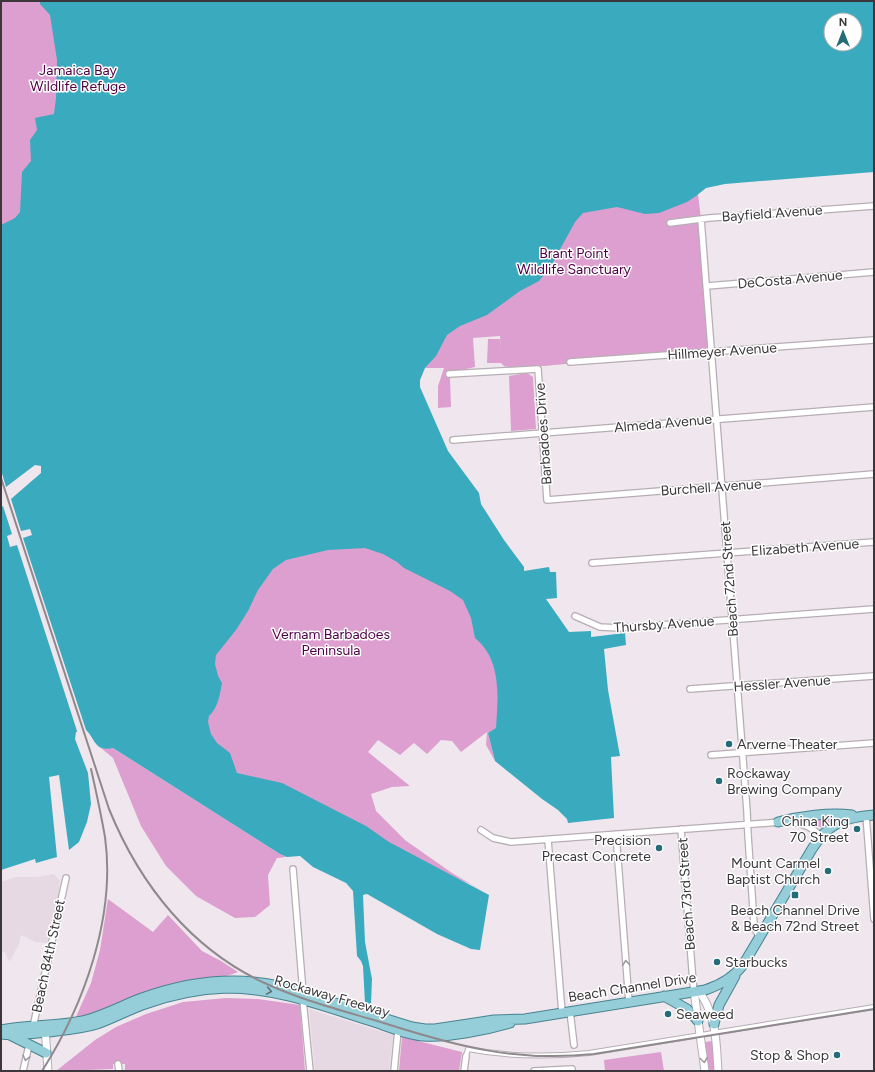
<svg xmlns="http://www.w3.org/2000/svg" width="875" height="1072" font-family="Figtree,sans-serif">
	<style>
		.built { fill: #e6d9e3 }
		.green { fill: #dd9fcf }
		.water { fill: #3aabbf; fill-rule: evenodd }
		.pier { fill: #efe7ed }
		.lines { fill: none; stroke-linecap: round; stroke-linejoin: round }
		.pedestrian-casing { stroke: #b6aeb4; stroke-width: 6 }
		.minor-casing { stroke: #b6aeb4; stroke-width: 8 }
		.tertiary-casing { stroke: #b6aeb4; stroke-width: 9 }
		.primary-casing { stroke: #47838f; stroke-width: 11 }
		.pedestrian { stroke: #fff; stroke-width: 4 }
		.minor { stroke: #fff; stroke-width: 5.5 }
		.tertiary { stroke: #fff; stroke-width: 7 }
		.primary { stroke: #95cdd8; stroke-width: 9 }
		.rail { stroke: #8f898d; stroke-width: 2 }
		.oneway { stroke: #9c9a9c }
		.oneway2 { stroke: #5e7279 }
		.poi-dot { fill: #256c79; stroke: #fff; stroke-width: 1.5 }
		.labels { text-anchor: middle; stroke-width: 3; stroke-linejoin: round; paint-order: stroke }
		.park-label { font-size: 14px; fill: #4e0044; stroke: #fff }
		.street-label { font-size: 14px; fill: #3a3639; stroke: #fff }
		.poi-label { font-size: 14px; fill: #3a3639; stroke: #fff; text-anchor: start }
	</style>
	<rect width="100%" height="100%" fill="#efe7ed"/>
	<path class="built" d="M54,874l6,7 -3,24 -3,4 -7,34 -11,-1 -15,-7 -2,9 -9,17 -2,-1 -3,-8h-4v-70l15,-5h21z
		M309,1009l84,26 -4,36h-74z"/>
	<path class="green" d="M1,1h252l-252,275z
		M693,153l8,66 10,133 -104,8 -63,6 -36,1 -4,-1 -3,-3h-14l1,-24h12l1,15 -1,-18 -27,2 2,29 -23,5 -2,7 1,28 -13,1v-22l6,-18h-19l54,-185z
		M527,373l6,4 3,52 -25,2 -2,-55z
		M328,545h40l87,38 41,72 3,73 -11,5 7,28 -9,-16 1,-13 -26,20 -9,-11 -11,-1 -14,14 -13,-11 -14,12 -22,-15 -10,12 42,34 -18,1 -21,7 5,17 29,29 47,33 37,22 -19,-11 -234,-104 -35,-64 6,-52 32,-53 44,-55z
		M101,748h12l167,106 7,3 -10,1 -9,17 2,30 -15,12 -20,1 -39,-22 -30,-30 -25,-40 -28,-68z
		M839,817l-17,11 -17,-8z
		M108,899l45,33 15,-17 34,36 19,10 17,11c-14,6 -22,5 -36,7 -18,2 -35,6 -52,11 -25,8 -48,23 -75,29l16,-36 9,-33z
		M226,998l32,1 42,6 5,66h-180v-7h-12v5l-57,2 39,-31 21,-13 30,-13 37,-12z
		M402,1037l60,15 -3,19h-60z
		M712,1041l3,30h-7l-3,-29z
		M661,1052l3,19h-59l-1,-11z"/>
	<path class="water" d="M40,1h834v171l-149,12 -19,4 -10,8 -9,6 -28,11 -14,1 -28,-7 -34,6 -8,9 -24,44 -12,15 -19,10 -33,24 -27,11 -13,9 -11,21 -11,12 -5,12v7l28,64 31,42 2,11 23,36 20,27v4l25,-4 1,5h6l1,26 -11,1 23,33 22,-1v6l34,-4 1,12 -22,4 4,41 12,66 -9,1 3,61 -46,5 -1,-4 -9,-9 -16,-11 -47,-38 -7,-28 8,-5c2,-31 6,-68 -21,-90l-4,-20 -8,-18 -13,-9 -46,-23 -7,-6 -14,-8 -18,-6 -37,2 -42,10 -13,9 -15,21 -10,21 -12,19 -20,25 -1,9 3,12 4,7c-2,11 -4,25 -13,33l-1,6 3,12 6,9 13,10 7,20 45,10 84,43 23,16 100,53 -9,55 -9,-1 -34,-15 -70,-40 -4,1 2,47 7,37 -1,25 -6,-1 -2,-37 -2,-5 -4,-5 -4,-65 -7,-8 -33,-16 -13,-11 -13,1 -7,-3 -167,-106c-19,4 -17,-9 -28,-19l-9,3 -1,7 13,34 3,31 -4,18 -8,20 -10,8 -10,-75 -10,2 8,80 -21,6 -1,-4 -34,11v-645l14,-7 5,-6 2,-40 9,-11 -1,-21 7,-10 -2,-12 19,-4 2,-16 1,-38 -7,-45 -10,-11zM831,20h24v24h-24z"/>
	<path class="pier" d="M35,465l6,1v7l-30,26 10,32 9,-2 2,6 -9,3 65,198 -4,-5 -6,3 -61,-189 -7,2 -3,-11 5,-2 -9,-28 -2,1v-37l5,17z"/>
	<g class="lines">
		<defs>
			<path id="pedestrian" d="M466,1056l2,-7c40,8 81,8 121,4l285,-46"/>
			<path id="minor" d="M701,219l46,592 1,24 6,89 2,7 4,6
				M670,223l39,-5 165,-12
				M707,286l167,-14
				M570,362l304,-22
				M449,374l89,-5 9,131 327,-26
				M453,440l421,-33
				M592,563l282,-21
				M575,616l25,11 19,1 255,-19
				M690,689l184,-13
				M711,755l163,-12
				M866,815l8,104
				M790,822c13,1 21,5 31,14
				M681,829l12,153 1,9
				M481,830l12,8 18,4 270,-20
				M616,834l13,168
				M548,840l14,173
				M293,869l10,124
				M303,1000l7,71
				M570,1011l4,34
				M33,1027l33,-149
				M118,1064l1,7
				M23,1071l6,-26
				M394,1071l4,-41
				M464,1071l2,-15
				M534,1071l38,-2v2"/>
			<path id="tertiary" d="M694,991l11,80
				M699,991c18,26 17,50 19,80
				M45,1027l3,44"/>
			<path id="primary" d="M778,822c22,-6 52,-10 74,-7
				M664,996l23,13 11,12
				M714,1024l5,-19 16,-29
				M1,1030c28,-6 57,-3 85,-10 19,-5 37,-15 56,-22 44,-16 92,-22 138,-12l132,41 13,2h10l59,-9 31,-1 180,-29c15,-5 28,-12 38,-25l69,-116c16,-26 33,-32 62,-34
				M1,1034c16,2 32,-1 48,-2 16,-2 32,-3 48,-8 15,-5 29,-13 45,-19 27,-10 56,-16 85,-17 51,0 99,19 147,34 16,5 33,13 49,14 24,2 63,-6 87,-13
				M10,1035l36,18"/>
		</defs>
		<use href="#pedestrian" class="pedestrian-casing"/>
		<use href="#minor" class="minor-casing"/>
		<use href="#tertiary" class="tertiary-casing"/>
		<use href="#primary" class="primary-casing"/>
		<use href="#pedestrian" class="pedestrian"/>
		<use href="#minor" class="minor"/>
		<use href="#tertiary" class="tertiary"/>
		<use href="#primary" class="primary"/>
		<path class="rail" d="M1,478l108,331c31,76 83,142 160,176 38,17 79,27 118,39 72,23 130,38 207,30l280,-45
			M42,1071c42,-66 74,-154 63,-234 -4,-23 -9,-46 -14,-68"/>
	</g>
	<defs><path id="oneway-chevron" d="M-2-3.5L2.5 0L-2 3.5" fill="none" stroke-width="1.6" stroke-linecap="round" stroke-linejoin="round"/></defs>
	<g class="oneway">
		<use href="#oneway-chevron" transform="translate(626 963) rotate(-94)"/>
		<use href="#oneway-chevron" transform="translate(26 1058) rotate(103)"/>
		<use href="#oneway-chevron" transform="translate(704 1060) rotate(82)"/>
	</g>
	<use class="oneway2" href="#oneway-chevron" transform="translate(269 991) rotate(10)"/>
	<g class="poi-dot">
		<circle cx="729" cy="744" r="4"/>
		<circle cx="719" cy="781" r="4"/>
		<circle cx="857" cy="829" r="4"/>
		<circle cx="659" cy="848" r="4"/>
		<circle cx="828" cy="871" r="4"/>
		<rect x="791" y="891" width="8" height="8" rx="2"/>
		<circle cx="717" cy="962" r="4"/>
		<circle cx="668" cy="1014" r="4"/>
		<circle cx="837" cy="1055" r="4"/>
	</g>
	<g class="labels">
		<g class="park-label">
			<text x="78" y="75">Jamaica Bay<tspan x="78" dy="16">Wildlife Refuge</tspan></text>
			<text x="574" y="258">Brant Point<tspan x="574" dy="16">Wildlife Sanctuary</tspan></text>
			<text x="331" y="639">Vernam Barbadoes<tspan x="331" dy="16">Peninsula</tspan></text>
		</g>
		<g class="street-label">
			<text transform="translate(772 213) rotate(-4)" y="5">Bayfield Avenue</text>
			<text transform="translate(790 279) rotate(-5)" y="5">DeCosta Avenue</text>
			<text transform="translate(722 351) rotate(-4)" y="5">Hillmeyer Avenue</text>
			<text transform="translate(663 423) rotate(-5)" y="5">Almeda Avenue</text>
			<text transform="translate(543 434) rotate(-94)" y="5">Barbadoes Drive</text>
			<text transform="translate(711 487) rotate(-4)" y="5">Burchell Avenue</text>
			<text transform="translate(805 547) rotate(-4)" y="5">Elizabeth Avenue</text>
			<text transform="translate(729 579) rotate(-94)" y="5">Beach 72nd Street</text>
			<text transform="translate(664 624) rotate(-4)" y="5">Thursby Avenue</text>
			<text transform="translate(782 683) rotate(-4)" y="5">Hessler Avenue</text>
			<text transform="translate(686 894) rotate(-94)" y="5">Beach 73rd Street</text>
			<text transform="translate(48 956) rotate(-78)" y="5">Beach 84th Street</text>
			<text transform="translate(632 987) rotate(-9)" y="5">Beach Channel Drive</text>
			<text transform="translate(332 996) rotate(16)" y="5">Rockaway Freeway</text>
		</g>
		<g class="poi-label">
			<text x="737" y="749">Arverne Theater</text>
			<text x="727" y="778">Rockaway<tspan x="727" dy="16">Brewing Company</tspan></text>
			<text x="849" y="826" text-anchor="end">China King<tspan x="849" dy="16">70 Street</tspan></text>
			<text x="651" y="845" text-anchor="end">Precision<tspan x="651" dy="16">Precast Concrete</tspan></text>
			<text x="820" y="868" text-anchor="end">Mount Carmel<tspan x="820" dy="16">Baptist Church</tspan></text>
			<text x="795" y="915" text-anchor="middle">Beach Channel Drive<tspan x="795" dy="16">&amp; Beach 72nd Street</tspan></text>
			<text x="725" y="967">Starbucks</text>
			<text x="676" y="1019">Seaweed</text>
			<text x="829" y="1060" text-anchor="end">Stop &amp; Shop</text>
		</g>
	</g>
	<rect width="875" height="1072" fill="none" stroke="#3a3639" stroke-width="4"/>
	<g transform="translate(843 32)"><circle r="19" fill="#ffffff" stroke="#b0afb0"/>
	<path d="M0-3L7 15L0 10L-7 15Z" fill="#256c79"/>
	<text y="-6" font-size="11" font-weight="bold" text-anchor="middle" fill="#3a3639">N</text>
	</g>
</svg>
